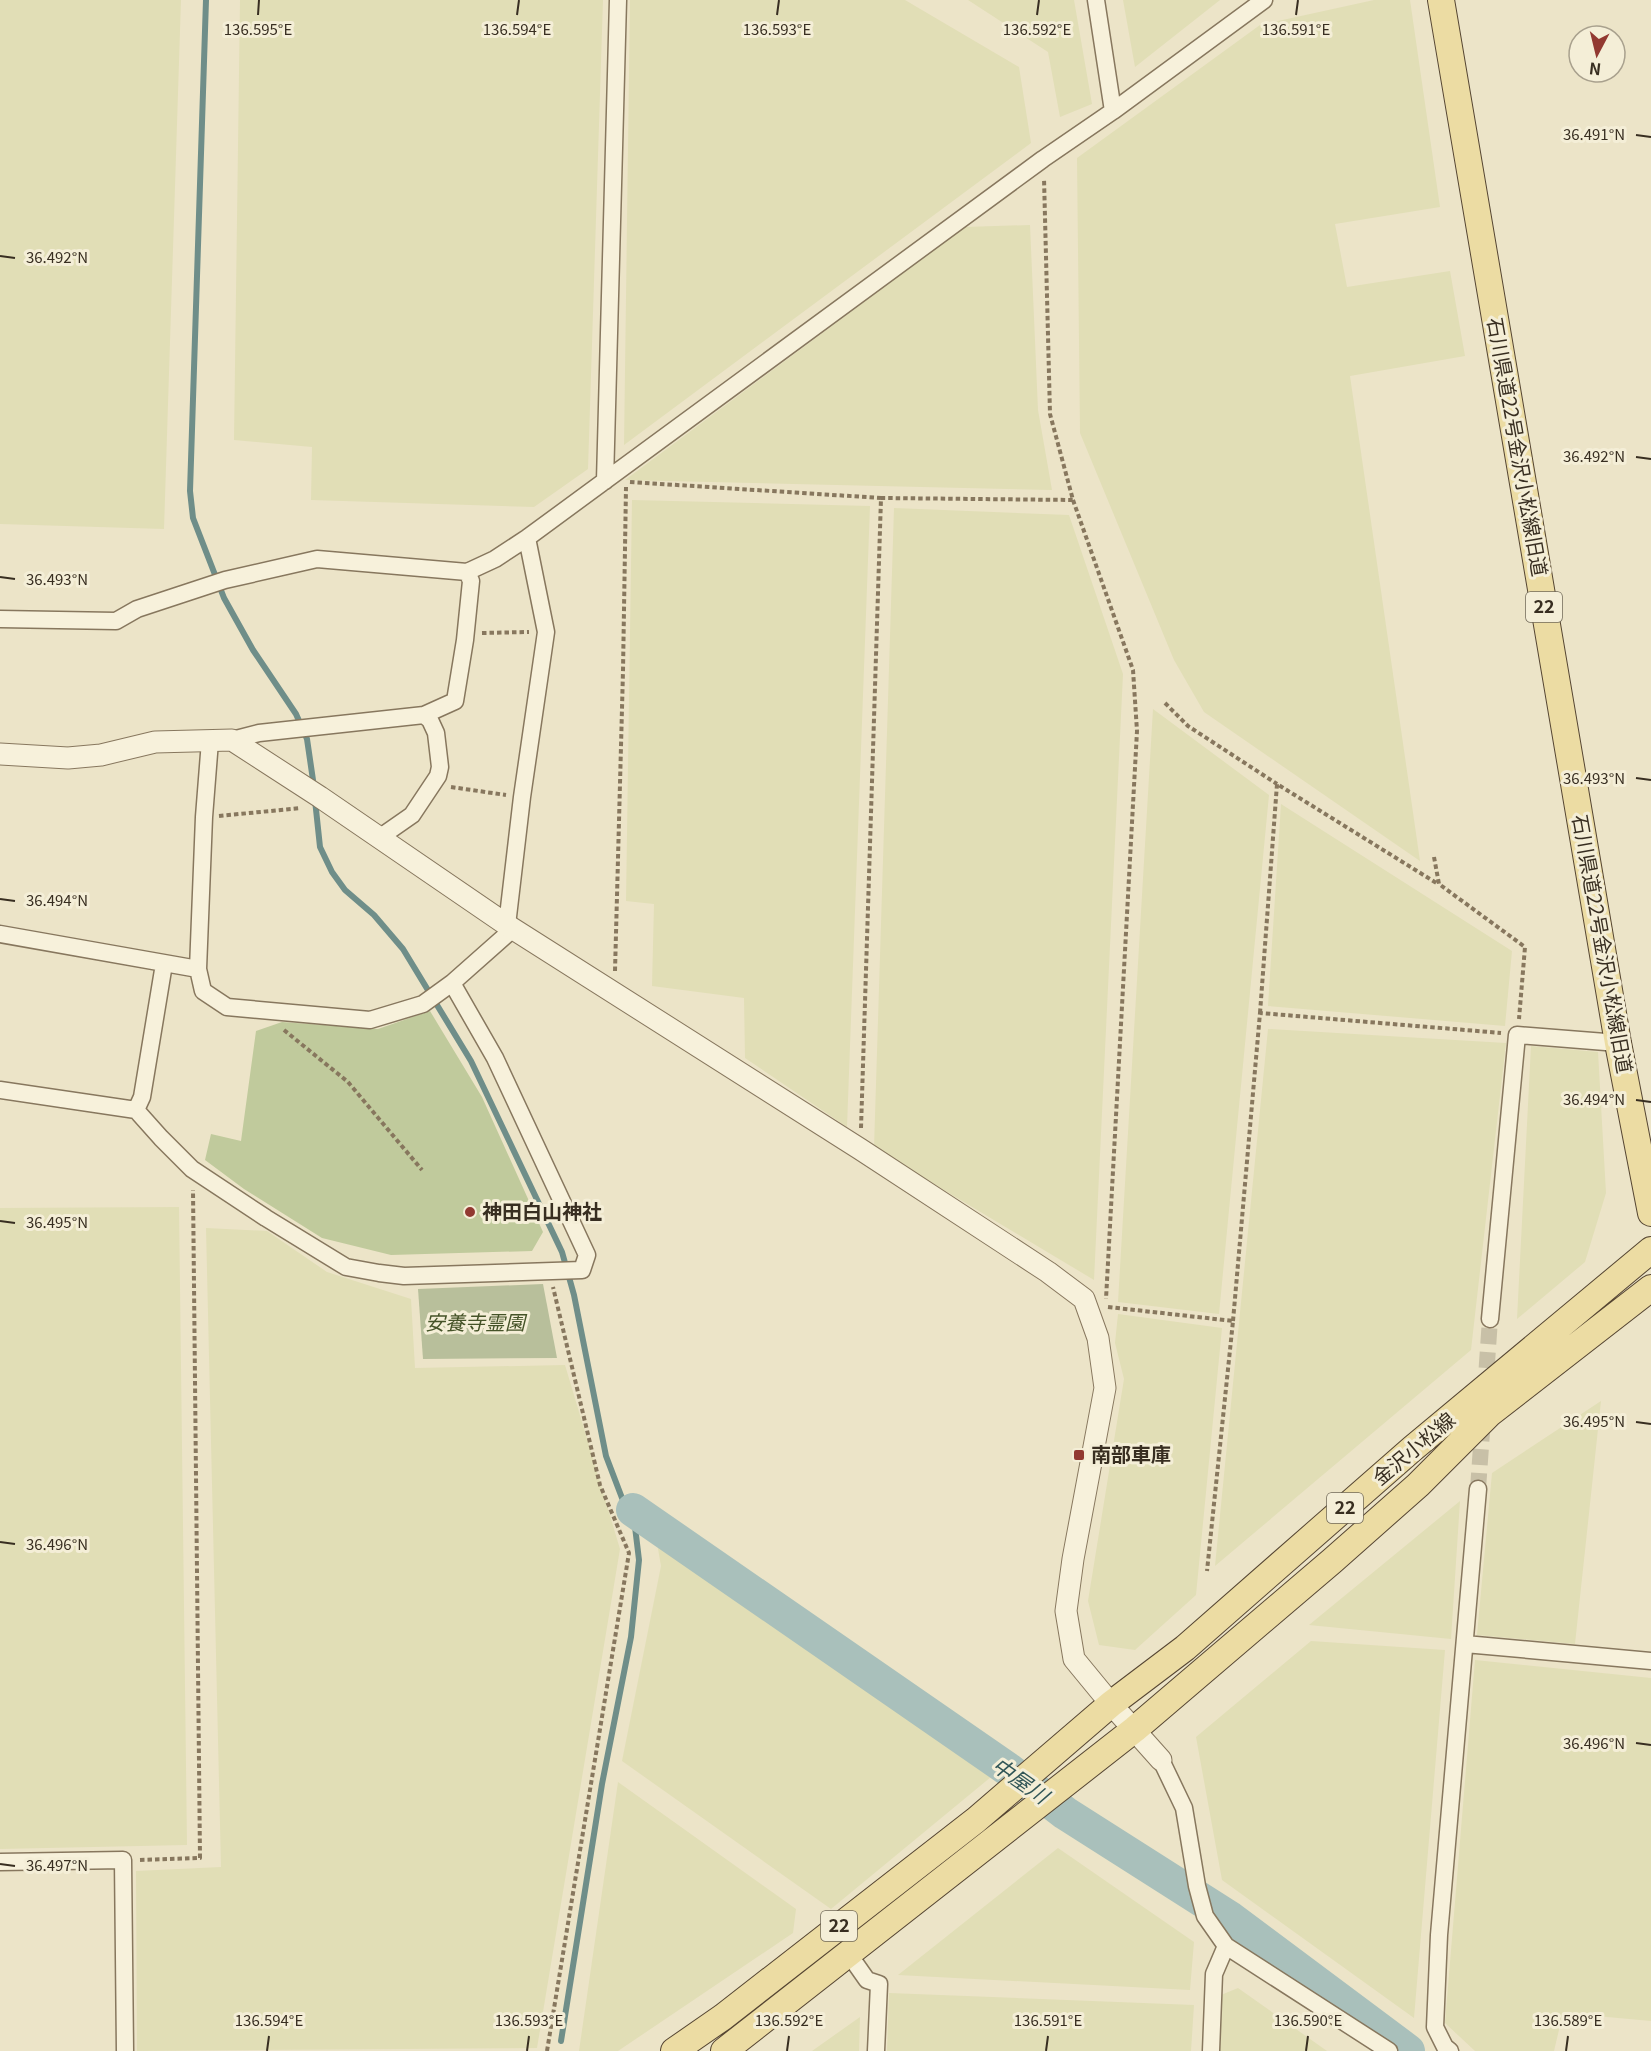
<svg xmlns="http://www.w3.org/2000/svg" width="1651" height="2051" font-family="Georgia,'Noto Sans JP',serif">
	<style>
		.farmland { fill: #e1deb6 }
		.green { fill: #c0ca9c }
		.cemetery { fill: #b8bf9b }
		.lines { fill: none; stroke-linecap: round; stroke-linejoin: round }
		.stream { stroke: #6f8e89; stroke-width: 6 }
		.river { stroke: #a9c0bb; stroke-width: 34 }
		.minor-tunnel { stroke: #c8c0a7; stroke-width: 16; stroke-dasharray: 16 8; stroke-linecap: butt }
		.minor-casing { stroke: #87775e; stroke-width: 19 }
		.tertiary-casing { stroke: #87775e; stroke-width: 23 }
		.primary-casing { stroke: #554532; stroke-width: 28 }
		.path { stroke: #87775e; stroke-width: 4; stroke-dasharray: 4.5 3; stroke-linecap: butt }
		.minor { stroke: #f7f1db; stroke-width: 16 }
		.tertiary { stroke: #f7f1db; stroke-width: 21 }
		.primary { stroke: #ecdca3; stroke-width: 26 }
		.ticks { fill: none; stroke: #382e21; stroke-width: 2 }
		.poi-dot { fill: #923931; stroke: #f4eed7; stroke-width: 2 }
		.labels { text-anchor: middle; stroke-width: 6; stroke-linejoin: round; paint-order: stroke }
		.shield { fill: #f4eed7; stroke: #706858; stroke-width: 1.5 }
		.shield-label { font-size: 18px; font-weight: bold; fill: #382e21 }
		.street-label { font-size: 20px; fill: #382e21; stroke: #f4eed7 }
		.poi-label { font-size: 20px; font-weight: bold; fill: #382e21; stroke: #f4eed7; text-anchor: start }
		.park-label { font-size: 20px; font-style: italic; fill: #455328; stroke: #f4eed7 }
		.water-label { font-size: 21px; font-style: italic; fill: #315657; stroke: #f4eed7 }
		.ticks-label { font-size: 15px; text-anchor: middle; fill: #382e21; stroke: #f4eed7; stroke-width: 6; stroke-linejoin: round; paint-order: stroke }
	</style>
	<rect width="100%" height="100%" fill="#ece4c8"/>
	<path class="farmland" d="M0,0h181l-17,529 -164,-5z
		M240,0h363l-15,469 -54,38 -223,-7 1,-53 -78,-7z
		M630,0h275l114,67 12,76 -407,302z
		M968,0h106l18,104 -32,13 -12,-65z
		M1123,0h97l-85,67z
		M1374,0h36l30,207 -105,17 12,63 103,-16 15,85 -115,20 70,485 -216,-149 -30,-52 -94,-227 -3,-275 183,-133z
		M1030,225l8,185 14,80 -427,-10 340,-253z
		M632,500l238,6 -23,621 -102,-69 -1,-60 -92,-12 2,-82 -28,-3z
		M894,508l175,7 54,159 -29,606 -220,-132z
		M1153,709l116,86 -50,519 -101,-12z
		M1281,804l231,147 -7,75 -237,-20z
		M1268,1029l238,14 -35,307 -256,216z
		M1531,1046l67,6 8,141 -21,69 -68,57z
		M179,1207l8,638 -187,4v-641z
		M206,1228l61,3 60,41 84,27 4,69 150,-3 55,184 -83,499 -400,3 -1,-180 85,-4z
		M1118,1314l104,14 -26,267 -61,55 -36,-5 -11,-44 36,-222 -9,-36z
		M1601,1401l-26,243 -98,-9 15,-162z
		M1460,1501l-9,138 -142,-14z
		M657,1543l340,229 -166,137 -209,-148 39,-195z
		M1311,1641l134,9 -31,368 -192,-138 -26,-143z
		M1475,1660l176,18v343l-88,-8 -9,38h-79l-30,-28z
		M618,1782l178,127 -3,24 -175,118h-39z
		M1058,1848l136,94 -4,48 -292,-15z
		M1238,1988l89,63h-108l2,-56z
		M889,1993l305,12 -3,46h-304z
		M860,2017l-1,34h-47z"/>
	<path class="green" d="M430,1011l52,86 61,135 -11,19 -141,4 -69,-17 -78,-49 -39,-29 6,-26 30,7 15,-110 26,-9 96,7z"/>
	<path class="cemetery" d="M543,1284l14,74 -134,1 -5,-70z"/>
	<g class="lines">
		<path class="stream" d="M206,0l-16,491 3,27 31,80 29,52 43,64 11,25 7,48
			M315,800l5,47 12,25 13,18 29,25 29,34 68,112 91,191 12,43 32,161 16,42 11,12 6,50 -8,77 -29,147 -41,257"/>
		<path class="river" d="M633,1510l376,260 56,43 165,105 178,133"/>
		<path class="minor-tunnel" d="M1485,1392l5,-73
			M1478,1489l5,-71"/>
		<defs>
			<path id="minor" d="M1096,0l17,111
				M605,481l13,-481
				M0,619l116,2 21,-12 88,-29 92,-21 150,13 28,-13 32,-21 516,-379 70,-48 151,-111
				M232,740l27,-7 165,-18 31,-14 10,-61 6,-59 -4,-9
				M210,741l-6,76 -6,152 5,22 24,16 143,13 53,-16 29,-21 61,-54
				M379,838l33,-23 26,-39 2,-9 -4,-34 -6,-13 -6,-5
				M507,925l15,-128 24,-165 -19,-94
				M0,934l198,35
				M0,1090l136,20 25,28 31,31 74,49 80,49 33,6 25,3 178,-6 5,-15 -92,-197 -43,-75
				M136,1110l6,-13 22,-133
				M1490,1319l27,-284 101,8
				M1465,1644l186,17
				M1161,1760l23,48 13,78 8,30 21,30 163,105
				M0,1862l123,-2 2,191
				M848,1953l19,27 12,4 -3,67
				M1211,2051l3,-77 12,-28
				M1450,2051l-5,-4 -10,-20 4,-92 39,-446"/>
			<path id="tertiary" d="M0,754l68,4 33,-3 54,-13 77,-2 88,57 187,128 353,224 188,123 36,27 14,39 7,50 -32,171 -7,52 8,48 37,45 50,56"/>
			<path id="primary" d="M1441,0l177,1043 33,170
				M674,2051l49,-34 253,-197 135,-116 74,-56 227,-199 239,-199
				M724,2051l411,-322 197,-168 86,-76 71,-71 162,-126"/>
		</defs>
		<use href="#minor" class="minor-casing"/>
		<use href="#tertiary" class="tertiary-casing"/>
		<use href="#primary" class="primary-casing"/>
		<path class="path" d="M630,482l251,16
			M1073,500l60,170 4,61 -31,568
			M482,633l47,-1
			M1165,703l23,23 89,58
			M451,787l55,8
			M219,816l82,-8
			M1434,857l5,27 86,63 -6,72
			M615,971l8,-300 3,-184
			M1260,1013l17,-229 161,100
			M284,1030l64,52 74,88
			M861,1128l20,-630 192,2 -23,-86 -6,-236
			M1108,1307l125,14 -26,250
			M1233,1321l27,-308 241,20
			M140,1860l60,-2 -7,-668
			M547,2051l82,-498 -29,-68 -47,-198"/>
		<use href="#minor" class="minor"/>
		<use href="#tertiary" class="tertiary"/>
		<use href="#primary" class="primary"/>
	</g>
	<path class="ticks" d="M258,15l1,-15M517,15l2,-15M777,15l2,-15M1037,15l2,-15M1296,15l2,-15M1636,135l15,2M0,256l15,2M1636,457l15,2M0,577l15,2M1636,778l15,2M0,899l15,2M1636,1100l15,2M0,1221l15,2M1636,1422l15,2M0,1542l15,2M1636,1743l15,2M0,1864l15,2M267,2051l2,-15M527,2051l2,-15M787,2051l2,-15M1046,2051l2,-15M1306,2051l2,-15M1566,2051l2,-15"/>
	<g class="poi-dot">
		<circle cx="470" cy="1212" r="6"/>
		<rect x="1073" y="1449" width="12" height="12" rx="3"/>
	</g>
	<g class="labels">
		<g class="shield">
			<rect x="1526" y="592" width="36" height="30" rx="4.5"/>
			<rect x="1327" y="1493" width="36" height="30" rx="4.5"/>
			<rect x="821" y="1911" width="36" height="30" rx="4.5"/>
		</g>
		<g class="shield-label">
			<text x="1544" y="613">22</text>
			<text x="1345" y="1514">22</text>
			<text x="839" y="1932">22</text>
		</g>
		<g class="street-label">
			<text transform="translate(1517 447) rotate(80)" y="7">石川県道22号金沢小松線旧道</text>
			<text transform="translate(1602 944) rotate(80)" y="7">石川県道22号金沢小松線旧道</text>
			<text transform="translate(1414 1449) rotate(-40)" y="7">金沢小松線</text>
		</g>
		<g class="poi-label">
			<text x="482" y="1219">神田白山神社</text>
			<text x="1091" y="1462">南部車庫</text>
		</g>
		<g class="park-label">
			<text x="475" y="1330">安養寺霊園</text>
		</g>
		<g class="water-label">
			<text transform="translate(1020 1781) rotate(35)" y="7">中屋川</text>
		</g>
	</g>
	<g class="ticks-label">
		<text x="258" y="35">136.595°E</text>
		<text x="517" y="35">136.594°E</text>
		<text x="777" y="35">136.593°E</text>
		<text x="1037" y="35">136.592°E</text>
		<text x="1296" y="35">136.591°E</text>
		<text x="1594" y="140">36.491°N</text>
		<text x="57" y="263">36.492°N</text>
		<text x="1594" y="462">36.492°N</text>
		<text x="57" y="585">36.493°N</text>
		<text x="1594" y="784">36.493°N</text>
		<text x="57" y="906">36.494°N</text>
		<text x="1594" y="1105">36.494°N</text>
		<text x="57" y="1228">36.495°N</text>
		<text x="1594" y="1427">36.495°N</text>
		<text x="57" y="1550">36.496°N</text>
		<text x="1594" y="1749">36.496°N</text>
		<text x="57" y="1871">36.497°N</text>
		<text x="269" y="2026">136.594°E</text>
		<text x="529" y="2026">136.593°E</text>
		<text x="789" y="2026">136.592°E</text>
		<text x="1048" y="2026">136.591°E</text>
		<text x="1308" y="2026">136.590°E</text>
		<text x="1568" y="2026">136.589°E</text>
	</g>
	<g transform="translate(1597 54) rotate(187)"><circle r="28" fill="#f4eed7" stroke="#a9a18e" stroke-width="1.5"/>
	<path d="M0-4.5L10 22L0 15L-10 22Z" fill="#923931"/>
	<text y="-9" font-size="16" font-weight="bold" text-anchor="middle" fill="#382e21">N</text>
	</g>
</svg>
